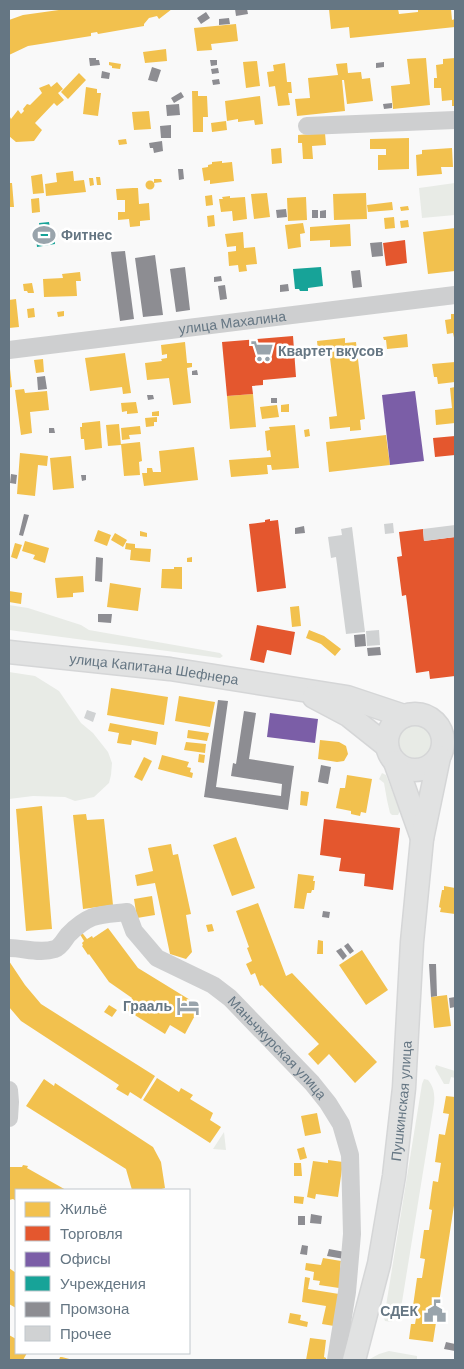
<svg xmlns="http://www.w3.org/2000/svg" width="464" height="1369" font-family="'DM Sans',sans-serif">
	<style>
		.green { fill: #e8ebe6 }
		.homes { fill: #f2c14e }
		.shops { fill: #e4572e }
		.offices { fill: #7b5ea7 }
		.public { fill: #17a398 }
		.industry { fill: #8d8d92 }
		.building { fill: #d0d2d3 }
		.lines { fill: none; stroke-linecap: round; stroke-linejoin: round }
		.major-casing { stroke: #d5d6d7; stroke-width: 25 }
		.minor { stroke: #cecfd0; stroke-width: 18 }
		.major { stroke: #e1e2e2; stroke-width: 22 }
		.labels { text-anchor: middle; stroke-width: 5; stroke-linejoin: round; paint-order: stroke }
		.poi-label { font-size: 14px; font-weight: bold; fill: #657683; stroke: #fff; text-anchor: start }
		.street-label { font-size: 14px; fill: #657683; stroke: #fff }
	</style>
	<rect width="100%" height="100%" fill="#f9f9f9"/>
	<path class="green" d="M455,183v32l-33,3 -3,-30z
		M9,605l19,3 53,17 8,5 131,23 3,3 -3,2 -211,-28z
		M9,672l26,4 24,15 22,32 12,10 15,19 4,11 -1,12 -2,8 -15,14 -19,4 -10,-4 -32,-1 -24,3z
		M398 740a18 18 0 1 1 36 0a18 18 0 1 1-36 0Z
		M382,773l4,2 14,36 -2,4h-6l-2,-2 -3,-13 -3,-17 -5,-4z
		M436,1065l19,6v7l-4,-1 -2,7h-5l-9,-16z
		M424,1079l4,1c6,7 7,15 6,24l-32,198 -3,9 -7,11 -7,-1 -1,-3 38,-234z
		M224,1132l2,18 -13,-1z
		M389,1351l28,5v4h-49l11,-6z"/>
	<path class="homes" d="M66,9h21l1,1 5,-1h79l-13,10 -2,-3 -8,2 -5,6v2l-46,8 -1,-2 -6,1v3l-63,10 -19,9v-35l14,-5z
		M329,9h69l1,5 19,-2v-3h33l1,11 3,-1v8l-105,11 -1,-11 -18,2z
		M236,24l2,17 -27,3 1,6 -15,1 -3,-23z
		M166,49l1,12 -22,2 -2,-11z
		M426,58l4,47 -37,4 -2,-23 19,-2 -3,-25z
		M455,58v48h-3v-6l-10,1 -1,-13h-7v-10h3l-1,-13 7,-1v-5z
		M257,61l3,25 -14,2 -3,-26z
		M109,62l12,2 -1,5 -8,-1v-2l-3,-1z
		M285,63l2,19h4l1,11h-4l2,12 -12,1 -3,-20 -6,1 -2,-15 7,-1 -1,-6z
		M347,63l1,10 13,-1 1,7 8,-1 3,23 -26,3 -3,-24h-2l3,31 -48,5 -2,-17 15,-1 -2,-20 30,-3 -2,-11z
		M79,73l7,7 -18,19 -7,-7z
		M57,82l6,7 -5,4 6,7 -7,6 -3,-3 -19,20 7,7 -8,11 -18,1 -7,-6v-21l2,4 7,-9 3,4 3,-3 -1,-2 4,-5 3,1 12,-12 -3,-5 10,-4 2,3z
		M86,87l11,2v4h4l-3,23 -15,-2z
		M192,91h6v5h9l1,21h-5v15h-10z
		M260,96l3,28 -8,1 -1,-5 -16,2v-3l-11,2 -2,-20z
		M149,111l2,18 -17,1 -2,-18z
		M226,121l1,9 -15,2 -1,-9z
		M325,133l1,12 -14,1 1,13h-10l-1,-16h-4v-8z
		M409,138v31l-31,1v-15h8v-6h-16v-10z
		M126,139l1,5 -8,1 -1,-5z
		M281,148l1,15 -10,1 -1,-15z
		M452,148l1,19h-12l1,7 -25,2 -1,-21 6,-1v-4z
		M222,161v2l10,-1 2,19 -24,3v-4l-6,1 -2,-13 6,-1v-2l4,-1v-2z
		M73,171l1,10 10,-1 2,12 -40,4 -1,-12 12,-2 -1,-9z
		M42,174l2,19 -11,1 -2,-18z
		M96,177h4l1,8h-4z
		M89,178h4l1,7 -4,1z
		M154,179h7l1,3 -8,1z
		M145.5 185a4.5 4.5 0 1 1 9 0a4.5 4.5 0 1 1-9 0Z
		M9,183h3l2,24h-5z
		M133,188h5l1,16 10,-1 1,17 -10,1v5l-10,1 -1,-8 -11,1v-8h7v-12h-8l-1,-11z
		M267,193l3,24 -16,2 -3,-25z
		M366,193l1,26 -33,1 -1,-26z
		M212,195l1,10 -7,1 -1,-10z
		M230,196v2l15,-1 2,22 -14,2 -1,-10 -11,1 -2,-13h4l-1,-2z
		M306,197l1,23 -19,1 -1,-23z
		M39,198l1,14 -8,1 -1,-14z
		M392,202l1,8 -25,2 -1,-7z
		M408,206l1,4 -8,1 -1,-4z
		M214,215l1,11 -7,1 -1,-11z
		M394,217l1,11 -10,1 -1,-11z
		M408,220l1,7 -8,1 -1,-7z
		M303,223l2,10 -5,1 1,13 -13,2 -3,-24z
		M350,224l1,22 -21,1v-7l-20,1v-14z
		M455,228v43l-27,3 -5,-42z
		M243,232l1,16 11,-1 2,17 -11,1 1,6 -8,1 -1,-7 -9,1 -1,-14 8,-1v-5l-9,1 -2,-13z
		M80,272l1,9h-5l1,15 -33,1 -1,-18 20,-1 -1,-4z
		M32,283l2,10h-6l-1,-2h-3l-1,-7z
		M16,299l3,28 -10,1v-28z
		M34,308l1,9 -7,1 -1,-9z
		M64,311v5l-6,1 -1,-5z
		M451,314h4v28l-2,-9 -6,1 -2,-14 6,-1z
		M407,334l1,13 -21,2 -1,-9h-2l-1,-3z
		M345,338v5l11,-1 9,77 -5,1 1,10 -11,1v-4l-20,2 -1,-12 8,-1 -8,-66 -11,1 -1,-10z
		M185,342l2,21h5v4l-5,1 4,35 -18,2 -4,-27 -22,2 -2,-17 17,-2 -1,-2 6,-1v-4l-5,1 -1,-10z
		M125,353l6,40 -8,1 -1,-7 -32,4 -5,-33z
		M43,359l1,13 -8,1 -2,-13z
		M455,362v20l-17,2 -1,-7h-3l-2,-13z
		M10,369l2,18 -3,1v-18z
		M455,387v36l-19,2 -1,-15 17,-2 -2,-20z
		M24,389l1,4 22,-2 2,19 -19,2 2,21 -11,2 -6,-45z
		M253,394l3,33 -26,2 -3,-33z
		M136,402l2,11 -11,1v-3l-5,1 -1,-9z
		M289,404v8h-8v-7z
		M277,405l2,12 -17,2 -2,-12z
		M159,411v5h-7v-4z
		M157,417v5h-3v4l-8,1 -1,-9z
		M100,421l2,27 -17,2 -1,-11h-3l-1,-12h2v-4z
		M119,424l2,21 -13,1 -2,-21z
		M295,425l4,43 -27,2 -1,-5h-4l1,9 -37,3 -2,-17 42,-3 -1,-7 -3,1 -2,-20 5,-1 -1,-3z
		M140,426l1,8 -12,1 1,4 -8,1 -1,-12z
		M309,429l1,7 -5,1 -1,-7z
		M386,435l4,30 -61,7 -3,-30z
		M140,442l2,19 -3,1 1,13 -16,1 -3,-32z
		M194,447l4,33 -54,6 -2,-13h5v-5h5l1,4h8l-2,-21z
		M20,453l28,3 -1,10 -9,-1 -3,31 -18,-2z
		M71,456l3,32 -21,2 -3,-32z
		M98,530l13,5 -4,11 -13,-5z
		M140,531l7,2v4l-7,-1z
		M115,533l12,7 -4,7 -12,-7z
		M25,541l24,7 -4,15 -12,-4 2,-4 -13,-4z
		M15,543l7,2 -5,14 -6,-2z
		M126,543l9,1v4l16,1 -1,13 -20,-2 1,-10 -6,-1z
		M192,557v5h-5v-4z
		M174,567h8v22l-21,-1 1,-19h12z
		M83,576l1,16 -11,1v4l-16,1 -2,-20z
		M110,583l31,5 -3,23 -31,-4z
		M9,591l13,2 -1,11 -12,-2z
		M299,606l2,20 -9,1 -2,-20z
		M309,630l15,6 17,13 -6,7 -14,-12 -15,-6z
		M111,688l57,9 -4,28 -57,-10z
		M179,696l36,6 -5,25 -35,-6z
		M110,723l48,9 -2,13 -24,-5 -1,5 -14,-2 2,-10 -11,-2z
		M188,730l21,3 -2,8 -20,-3z
		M320,740l19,2 7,4 2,8 -4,7 -7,1 -19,-3z
		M186,742l20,2 -1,9 -21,-3z
		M199,754l6,1 -1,8 -6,-1z
		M162,755l27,7 -2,5 4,1 -1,4 3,1 -1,5 -34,-9z
		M144,757l8,4 -10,20 -8,-4z
		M347,775l25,4 -6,34 -5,-1 -1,4 -9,-2v-3l-15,-3 4,-20h5z
		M301,791l8,1 -2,14 -7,-1z
		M42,806l10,123 -26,2 -10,-122z
		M86,814l1,6 17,-1 9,86 -30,4 -10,-94z
		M236,837l19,51 -23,8 -19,-51z
		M171,844l2,11 5,-1 13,60 -5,1 6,37 -6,7 -16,-5 -15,-71 -18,3 -2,-11 18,-4 -5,-23z
		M298,874l16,2 -1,5h2l-1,9h-2l-1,3h-4l-3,16 -10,-1z
		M444,886l11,2v26l-15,-2 1,-4 -2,-1 3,-17h2z
		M152,896l3,19 -18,3 -3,-19z
		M258,903l28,73 6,-3 85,89 -22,21 -26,-29 -11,11 -10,-11 11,-10 -57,-59 -2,1 -5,-13 -4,2 -5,-11 6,-3 -5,-13 2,-1 -13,-36z
		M212,924l2,7 -6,1 -2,-7z
		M108,928l30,40 62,38 -15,28 -15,-9 -5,9 -40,-25 7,-11 -23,-16 -20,-28 -1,1 -6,-9 1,-1 -1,-2 2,-2 -6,-10 2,-1 7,9 5,-3 1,2z
		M318,940l5,1v13h-6z
		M362,950l26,40 -22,15 -27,-40z
		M9,961l16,24 16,19 114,72 -14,23 -11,-7 -2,4 -12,-7 3,-4 -98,-64 -12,-14z
		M447,995l4,31 -17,2 -3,-31z
		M109,1005l8,5 -5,7 -8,-5z
		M157,1078l22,14 2,-4 12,7 -3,4 23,14 -3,7 11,7 -11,16 -67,-43z
		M44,1079l10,7 1,-3 98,64 8,15 4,26 -7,2h-26l-6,-21 -100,-63z
		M446,1096l9,1v102l-22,143 -24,-3 2,-15h4l3,-17 -5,-1 4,-28h5l3,-19 -5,-1 4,-28h5l3,-20 -3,-1 4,-28 5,1 3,-19 -6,-1 4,-28 6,1 4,-21 -6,-1z
		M317,1113l4,20 -16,3 -4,-20z
		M304,1147l3,11 -7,2 -3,-11z
		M328,1160l15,2 -5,35 -22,-3 -1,5 -8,-2 6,-36 15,2z
		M294,1163h7l1,13h-8z
		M23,1165l5,1 -1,2 39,22h-50v11l-3,-2 -4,1v-33h13z
		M294,1196l10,1 -1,7 -9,-1z
		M323,1258l18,3 -1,8h4l-5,19 -20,-3 1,-4 -7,-1 1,-8 -9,-2 1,-7 15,2z
		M9,1268l7,5v35l-7,-4z
		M305,1277l5,1 -2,11 31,5 -5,32 -12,-2 4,-18 -24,-4z
		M290,1313l11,2 -1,5 8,2 -1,5 -19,-4z
		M9,1335l7,4v14h11l-4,7h-14z
		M310,1338l16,2 -2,17 2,1v2h-20z
		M60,1357h2l11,3h-14z"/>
	<path class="shops" d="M405,240l2,23 -21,3 -3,-23z
		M293,336l3,41 -33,3v5l-11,1 1,8 -26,2 -5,-54z
		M455,436v19l-20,2 -2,-19z
		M270,519v2l8,-1 8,68 -29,4 -8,-68 16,-2v-2z
		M423,529l1,12 31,-4v139l-25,3 -1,-8 -13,2 -10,-78 -4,1 -5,-39 5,-1 -3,-24z
		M257,625l38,7 -4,23 -24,-5 -3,13 -14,-3z
		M324,819l76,9 -7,62 -29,-4 1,-12 -26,-3 2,-13 -21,-3z"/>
	<path class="offices" d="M415,391l9,70 -34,4 -8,-70z
		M270,713l48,6 -3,24 -48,-6z"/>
	<path class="public" d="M49,222l2,14 3,-1 1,9 -18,3 -1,-10h5l-2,-14z
		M321,267l2,19 -15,2v3h-8l-1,-2h-4l-2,-20z"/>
	<path class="industry" d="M235,9h12l1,5 -12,2z
		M206,12l4,6 -9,6 -4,-6z
		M229,18l1,6 -11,1v-6z
		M89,58h7v2h3l1,5 -10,1z
		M210,60h7v5l-6,1z
		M384,62v5l-8,1v-5z
		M152,67l9,3 -4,12 -9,-2z
		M218,68l1,5 -7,1 -1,-5z
		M102,71l8,2 -1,6 -8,-1z
		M219,79l1,5 -7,1 -1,-5z
		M181,92l3,5 -10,6 -3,-5z
		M392,103v5l-8,1 -1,-5z
		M179,104l1,11 -13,1 -1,-11z
		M171,125v13h-10l-1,-12z
		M162,141l1,10 -9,2 -1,-5h-3l-1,-5z
		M178,169h5l1,10 -5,1z
		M286,209l1,8 -10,1 -1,-8z
		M312,210h6v8h-6z
		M326,210v8h-6v-7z
		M382,242l1,14 -11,1 -2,-14z
		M125,251l9,68 -14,2 -9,-69z
		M155,255l8,60 -20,2 -8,-59z
		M185,267l5,43 -14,2 -6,-43z
		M360,270l2,17 -9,1 -2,-17z
		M221,276l1,5 -8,1v-5z
		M288,284l1,7 -9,1v-7z
		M225,285l2,14 -7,1 -2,-14z
		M197,370l1,5h-6v-4z
		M45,376l2,13 -9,1 -1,-13z
		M147,395h6l1,4 -6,1z
		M271,398h6v5h-6z
		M49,428h5l1,5h-6z
		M11,474l6,1 -1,9 -6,-1z
		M81,475h5v5l-4,1z
		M24,514l5,1 -6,21 -4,-1z
		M304,526l1,7 -10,1v-6z
		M96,557l7,1 -1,24 -7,-1z
		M98,614h14l-1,9 -13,-1z
		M365,634l1,12 -11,1 -1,-12z
		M380,647l1,8 -13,1 -1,-8z
		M218,700l10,1 -12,86 65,9 1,-12 -51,-8 2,-13 3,1 8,-53 12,2 -7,46 45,7 -6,44 -84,-13z
		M321,765l10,2 -3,17 -10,-2z
		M323,911l7,1 -1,6 -7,-1z
		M348,943l6,8 -4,3 -6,-8z
		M341,948l6,8 -4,4 -7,-9z
		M429,964h7l1,32 -6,1z
		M455,997v10l-5,1 -1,-10z
		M311,1214l11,2 -1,8 -11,-1z
		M298,1216h7v9h-7z
		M302,1245l6,1 -1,9 -7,-1z
		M329,1249l16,3 -1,7 -17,-3z
		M446,1342l9,2v7l-11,-2z"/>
	<path class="building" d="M393,523l1,10 -9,1 -1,-10z
		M455,525v12l-31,4 -1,-12z
		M352,527l13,105 -19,2 -10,-77 -5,1 -3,-21 14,-2 -1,-6z
		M379,630l1,15 -13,1 -1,-15z
		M87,710l9,3 -3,9 -9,-4z"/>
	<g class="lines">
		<defs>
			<g id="major">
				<path id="s3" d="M9,652l161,17 177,28 57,19"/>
				<path d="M314,697l34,18 39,31"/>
				<circle cx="415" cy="742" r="28"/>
				<path d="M395,762l27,76"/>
				<path id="s4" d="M354,1360l25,-96 15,-88 10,-88 8,-146 10,-103 17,-82"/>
			</g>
		</defs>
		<use href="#major" class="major-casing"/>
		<g class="minor">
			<path d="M307,126l148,-6"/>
			<path id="s1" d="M9,350l446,-55"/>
			<path id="s2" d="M9,948c15,0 31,6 46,1 6,-2 9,-9 13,-14 22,-22 31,-20 59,-23l7,19 23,27 56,27 17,13 82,85 16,20 13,21 9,31 2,79 -5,58 -11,68"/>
			<path d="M9,1090l1,12 -1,16"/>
		</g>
		<use href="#major" class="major"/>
	</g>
	<defs>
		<symbol id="stadium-bare" viewBox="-9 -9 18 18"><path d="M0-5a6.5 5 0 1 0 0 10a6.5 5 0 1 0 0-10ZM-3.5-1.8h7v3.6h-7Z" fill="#99a4ac" stroke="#fff" stroke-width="2.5" paint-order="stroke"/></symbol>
		<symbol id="supermarket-bare" viewBox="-9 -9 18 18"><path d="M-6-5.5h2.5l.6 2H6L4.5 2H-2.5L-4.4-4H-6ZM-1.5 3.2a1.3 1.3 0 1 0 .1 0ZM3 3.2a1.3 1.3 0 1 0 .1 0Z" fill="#99a4ac" stroke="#fff" stroke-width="2.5" paint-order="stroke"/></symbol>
		<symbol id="hotel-bare" viewBox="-9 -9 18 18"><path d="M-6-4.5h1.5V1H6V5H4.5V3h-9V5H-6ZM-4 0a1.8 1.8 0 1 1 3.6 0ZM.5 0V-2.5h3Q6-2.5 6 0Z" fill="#99a4ac" stroke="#fff" stroke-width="2.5" paint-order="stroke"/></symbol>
		<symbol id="civic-bare" viewBox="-9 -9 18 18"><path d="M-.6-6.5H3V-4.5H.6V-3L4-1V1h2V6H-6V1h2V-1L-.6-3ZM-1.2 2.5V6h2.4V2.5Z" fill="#99a4ac" stroke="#fff" stroke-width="2.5" paint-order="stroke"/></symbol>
	</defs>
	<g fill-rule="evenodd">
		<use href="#stadium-bare" x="28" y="219" width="32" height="32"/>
		<use href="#supermarket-bare" x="246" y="335" width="32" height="32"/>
		<use href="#hotel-bare" x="172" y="990" width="32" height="32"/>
		<use href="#civic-bare" x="419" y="1295" width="32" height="32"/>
	</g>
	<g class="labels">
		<g class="poi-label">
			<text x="61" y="240">Фитнес</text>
			<text x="278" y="356">Квартет вкусов</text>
			<text x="172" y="1011" text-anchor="end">Грааль</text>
			<text x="418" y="1316" text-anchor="end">СДЕК</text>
		</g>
		<g class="street-label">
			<text dy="5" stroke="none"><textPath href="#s1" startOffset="225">улица Махалина</textPath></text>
			<text dy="5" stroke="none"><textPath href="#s3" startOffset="146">улица Капитана Шефнера</textPath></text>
			<text dy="5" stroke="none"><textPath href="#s2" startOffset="339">Маньчжурская улица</textPath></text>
			<text dy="5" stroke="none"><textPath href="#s4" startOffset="264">Пушкинская улица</textPath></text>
		</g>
	</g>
	<rect width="464" height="1369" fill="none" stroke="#657683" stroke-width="20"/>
	<rect x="15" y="1189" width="175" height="165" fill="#ffffff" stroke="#c1c8cd"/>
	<rect x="25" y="1202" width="25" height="15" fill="#f2c14e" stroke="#c1c8cd"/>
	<text x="60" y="1214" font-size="15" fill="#657683">Жильё</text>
	<rect x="25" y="1226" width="25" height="15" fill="#e4572e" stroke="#c1c8cd"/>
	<text x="60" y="1239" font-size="15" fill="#657683">Торговля</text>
	<rect x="25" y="1252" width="25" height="15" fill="#7b5ea7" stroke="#c1c8cd"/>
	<text x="60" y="1264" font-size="15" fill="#657683">Офисы</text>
	<rect x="25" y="1276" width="25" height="15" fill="#17a398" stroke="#c1c8cd"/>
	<text x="60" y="1289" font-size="15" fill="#657683">Учреждения</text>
	<rect x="25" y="1302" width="25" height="15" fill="#8d8d92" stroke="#c1c8cd"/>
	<text x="60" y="1314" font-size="15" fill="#657683">Промзона</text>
	<rect x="25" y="1326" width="25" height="15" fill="#d0d2d3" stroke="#c1c8cd"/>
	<text x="60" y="1339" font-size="15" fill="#657683">Прочее</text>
</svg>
